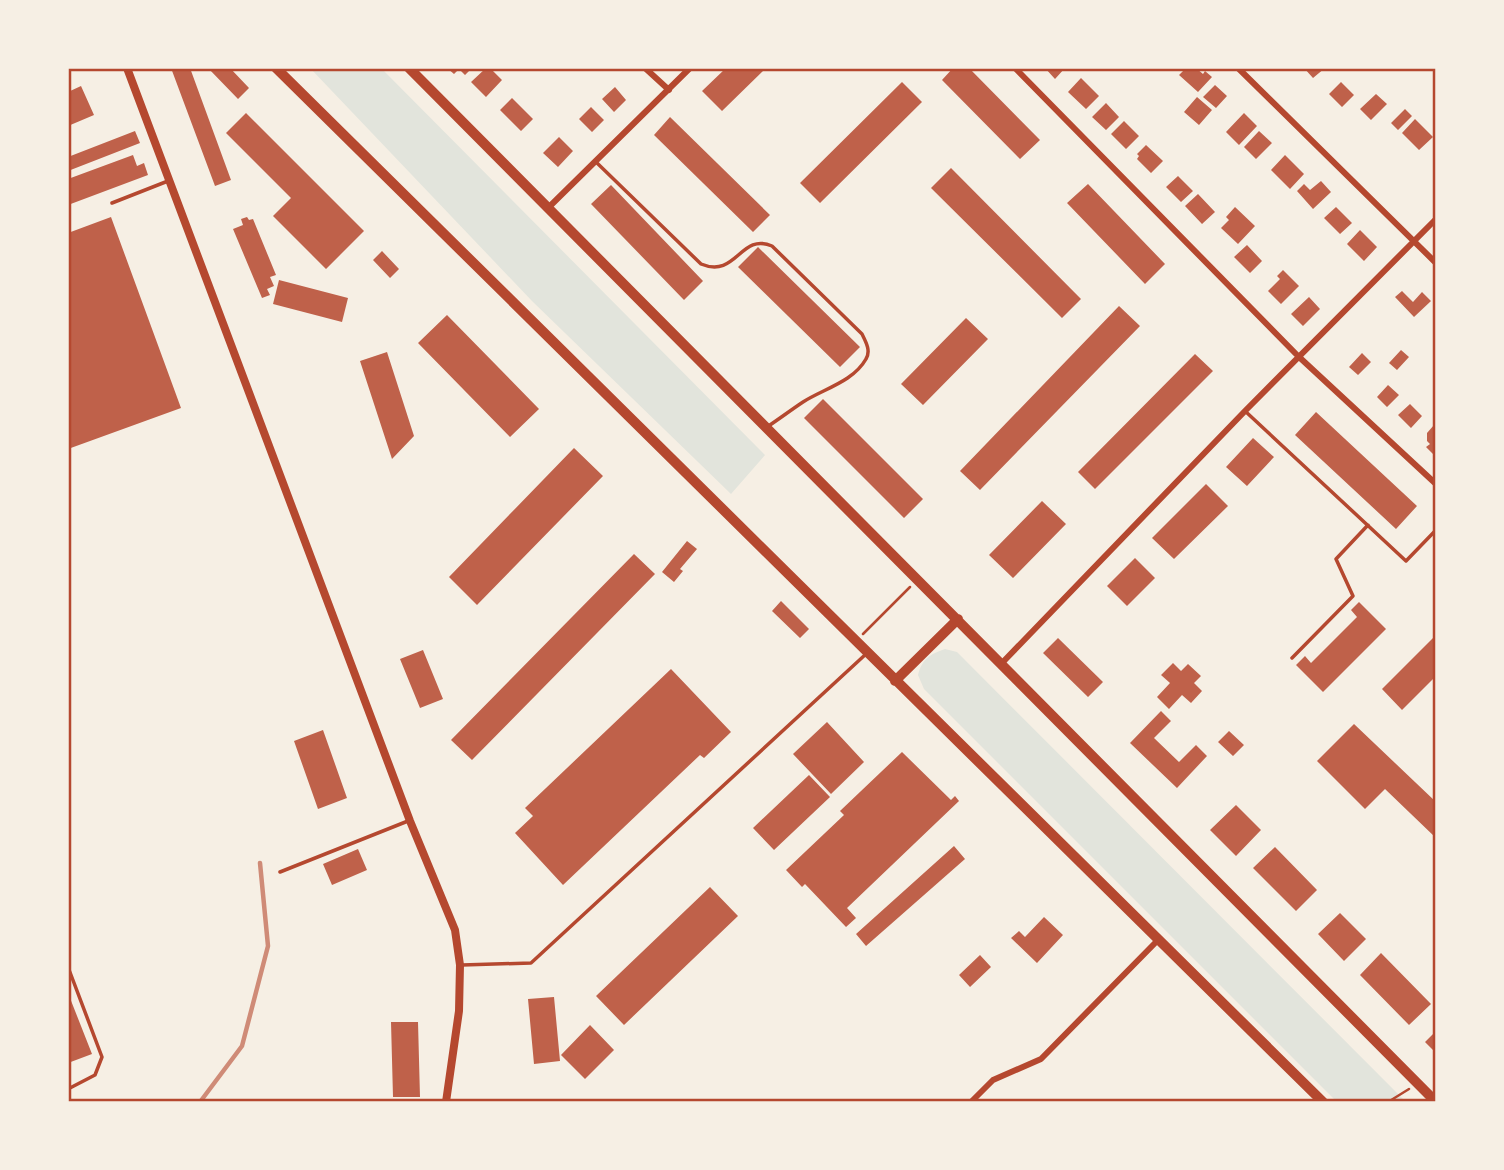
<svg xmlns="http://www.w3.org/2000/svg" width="1504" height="1170" font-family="Ubuntu,sans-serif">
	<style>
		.green { fill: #e2e4dc }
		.building { fill: #bf614a }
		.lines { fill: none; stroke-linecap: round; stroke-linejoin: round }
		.path { stroke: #b5482f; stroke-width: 2.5 }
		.service { stroke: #b5482f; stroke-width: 3.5 }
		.minor { stroke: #b5482f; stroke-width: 6 }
		.tertiary { stroke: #b5482f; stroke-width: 8 }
		.primary { stroke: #b5482f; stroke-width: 10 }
		.rail { stroke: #cf8b77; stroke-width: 4.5 }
		.neatline { fill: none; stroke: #b5482f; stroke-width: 2.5 }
	</style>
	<rect width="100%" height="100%" fill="#f6efe4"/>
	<path class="green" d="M310,68h71l384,387 -34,39 -199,-193z
		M945,649l12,3 449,450h-69l-413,-413 -6,-14c4,-16 12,-21 27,-26z"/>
	<path class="building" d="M171,68h19l41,112 -16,6z
		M208,68h22l19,20 -11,11z
		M447,68h25l-7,7 -6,-6 -5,5z
		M486,68h4l12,12 -16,17 -15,-15z
		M726,68h40l-44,43 -20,-20z
		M953,68h16l71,72 -20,19 -78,-79z
		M1045,68h20l-10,11z
		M1186,68h10l7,6 2,-3 7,6 -14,15 -19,-17z
		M1304,68h21l-12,10z
		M1081,78l18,18 -13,13 -18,-17z
		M902,82l20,20 -102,101 -20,-20z
		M1341,82l13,13 -12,12 -13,-13z
		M1215,85l12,11 -11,12 -13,-11z
		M81,86l13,29 -26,11v-34z
		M615,87l11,13 -12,12 -12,-13z
		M1376,94l11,10 -16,16 -11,-11z
		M1197,97l15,13 -13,15 -15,-13z
		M512,98l21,21 -12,12 -21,-21z
		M1106,103l13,14 -13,13 -14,-13z
		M591,107l13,13 -12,12 -13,-13z
		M1405,109l7,7 -14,14 -7,-7z
		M246,113l118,118 -38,38 -53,-53 18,-18 -65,-65z
		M1244,113l13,13 -18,19 -13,-13z
		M670,117l100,98 -17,17 -99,-97z
		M1415,119l18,18 -14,13 -17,-17z
		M1124,121l15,15 -13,13 -15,-15z
		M135,131l5,12 -72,28v-14z
		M1259,131l13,12 -16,16 -12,-12z
		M559,137l14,14 -15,16 -15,-14z
		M1146,145l17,16 -12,12 -14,-14 2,-3 -2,-2z
		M133,155l4,11 7,-3 4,12 -80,30v-26z
		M1285,155l19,19 -14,15 -19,-19z
		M951,168l130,131 -19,19 -131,-130z
		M1178,176l15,15 -12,11 -15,-15z
		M1321,181l10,11 -18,17 -16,-18 7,-7 6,6z
		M1088,184l77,80 -20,20 -78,-81z
		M611,185l92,96 -19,19 -93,-96z
		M1198,194l17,18 -13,12 -17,-18z
		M1235,207l20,19 -17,18 -17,-16 8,-8 -3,-3z
		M1336,207l16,16 -12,11 -16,-16z
		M111,217l70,191 -113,41v-216z
		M247,217l2,3 4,-1 23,56 -6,2 4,9 -7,3 3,6 -8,3 -29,-69 10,-4 -2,-6z
		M1360,230l17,17 -13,14 -17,-17z
		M1247,245l15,16 -12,12 -16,-16z
		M758,247l102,100 -20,20 -102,-100z
		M382,251l17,18 -9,9 -17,-18z
		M1283,270l16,16 -18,18 -13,-13 12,-12 -3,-3z
		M279,280l69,18 -6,24 -69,-18z
		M1402,291l11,11 9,-10 9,9 -17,16 -19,-20z
		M1309,297l11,12 -17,17 -12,-12z
		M1119,306l21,20 -160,164 -20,-19z
		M447,315l92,94 -29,28 -92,-94z
		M966,318l22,21 -65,66 -22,-21z
		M1401,350l8,7 -12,13 -8,-7z
		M387,352l27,84 -22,23 -32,-98z
		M1362,353l9,9 -13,13 -9,-8z
		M1195,354l18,17 -118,118 -17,-17z
		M1388,385l11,10 -12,12 -10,-10z
		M823,399l100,100 -19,19 -100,-100z
		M1410,404l12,12 -11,12 -13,-13z
		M1316,412l101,94 -21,23 -101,-94z
		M1434,425l2,1v31l-10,-10 4,-3 -3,-3v-8z
		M1253,438l21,19 -27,29 -21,-19z
		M574,448l29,28 -126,129 -28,-28z
		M1206,484l22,22 -54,53 -22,-21z
		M1042,501l24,23 -53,54 -24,-23z
		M687,541l10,8 -17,20 3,2 -9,11 -12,-10z
		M634,554l21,20 -183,186 -21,-20z
		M1135,558l20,20 -28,28 -20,-20z
		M781,601l28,28 -9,9 -28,-27z
		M1359,602l27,27 -63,63 -27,-27 9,-9 6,7 46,-46 -6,-7z
		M1436,635v41l-34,34 -20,-21z
		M1058,638l45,44 -15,15 -45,-44z
		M423,650l20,49 -23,9 -20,-49z
		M1173,663l8,8 7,-7 13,12 -7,7 8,8 -11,12 -9,-8 -13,14 -12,-12 13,-14 -9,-8z
		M671,669l60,63 -27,26 -4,-3 -137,130 -48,-52 18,-17 -8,-8z
		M1161,711l10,10 -17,17 25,24 17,-17 11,11 -30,32 -47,-45z
		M827,722l37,40 -33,32 -38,-40z
		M1354,724l82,78v36l-51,-49 -20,20 -48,-48z
		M323,730l24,68 -29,11 -24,-68z
		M1229,731l15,14 -11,11 -15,-14z
		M902,752l49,48 4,-4 4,5 -112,107 9,10 -10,9 -41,-43 -3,3 -16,-17 58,-55 -4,-4z
		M809,775l21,22 -56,53 -21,-22z
		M1236,805l25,25 -25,26 -26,-26z
		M954,846l11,13 -99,87 -10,-12z
		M1275,847l42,43 -21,21 -43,-43z
		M358,849l9,21 -35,15 -9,-21z
		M710,887l28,29 -114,109 -28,-29z
		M1340,913l26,26 -22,22 -26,-27z
		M1044,917l19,18 -26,28 -26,-25 8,-7 6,6z
		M1381,953l50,51 -22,21 -49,-50z
		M980,955l11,12 -21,20 -11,-12z
		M68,993l24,61 -24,9z
		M554,997l6,64 -26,3 -6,-65z
		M391,1022h27l2,75h-27z
		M590,1025l24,25 -29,29 -24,-24z
		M1436,1031v22l-11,-11z"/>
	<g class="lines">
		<path class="path" d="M863,634l47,-47
			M1388,1102l21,-13"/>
		<path class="service" d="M596,162l105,102c36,15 39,-32 71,-18l90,88c4,8 9,17 4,25 -13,23 -43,30 -63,43 -12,8 -24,17 -36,25
			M112,203l56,-22
			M1245,411l161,150 29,-30
			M1292,658l61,-62 -17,-37 32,-34
			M280,872l128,-51
			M462,965l69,-2 335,-309
			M68,967l34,90 -7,18 -27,14"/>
		<path class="minor" d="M645,68l24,22
			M1015,68l283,288 138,128
			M1238,68l198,195
			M548,208l142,-140
			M1001,664l244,-253 191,-192
			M971,1102l22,-22 48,-21 117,-119"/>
		<path class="tertiary" d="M127,68l283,753 45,109 5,35 -1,46 -13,91"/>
		<path class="primary" d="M276,68l1047,1034
			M409,68l1027,1034
			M895,681l63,-62"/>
		<path class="rail" d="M200,1102l42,-56 26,-100 -8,-83"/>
	</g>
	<rect width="1504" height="1170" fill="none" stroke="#f6efe4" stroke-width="140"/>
	<rect x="70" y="70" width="1364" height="1030" class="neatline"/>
</svg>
